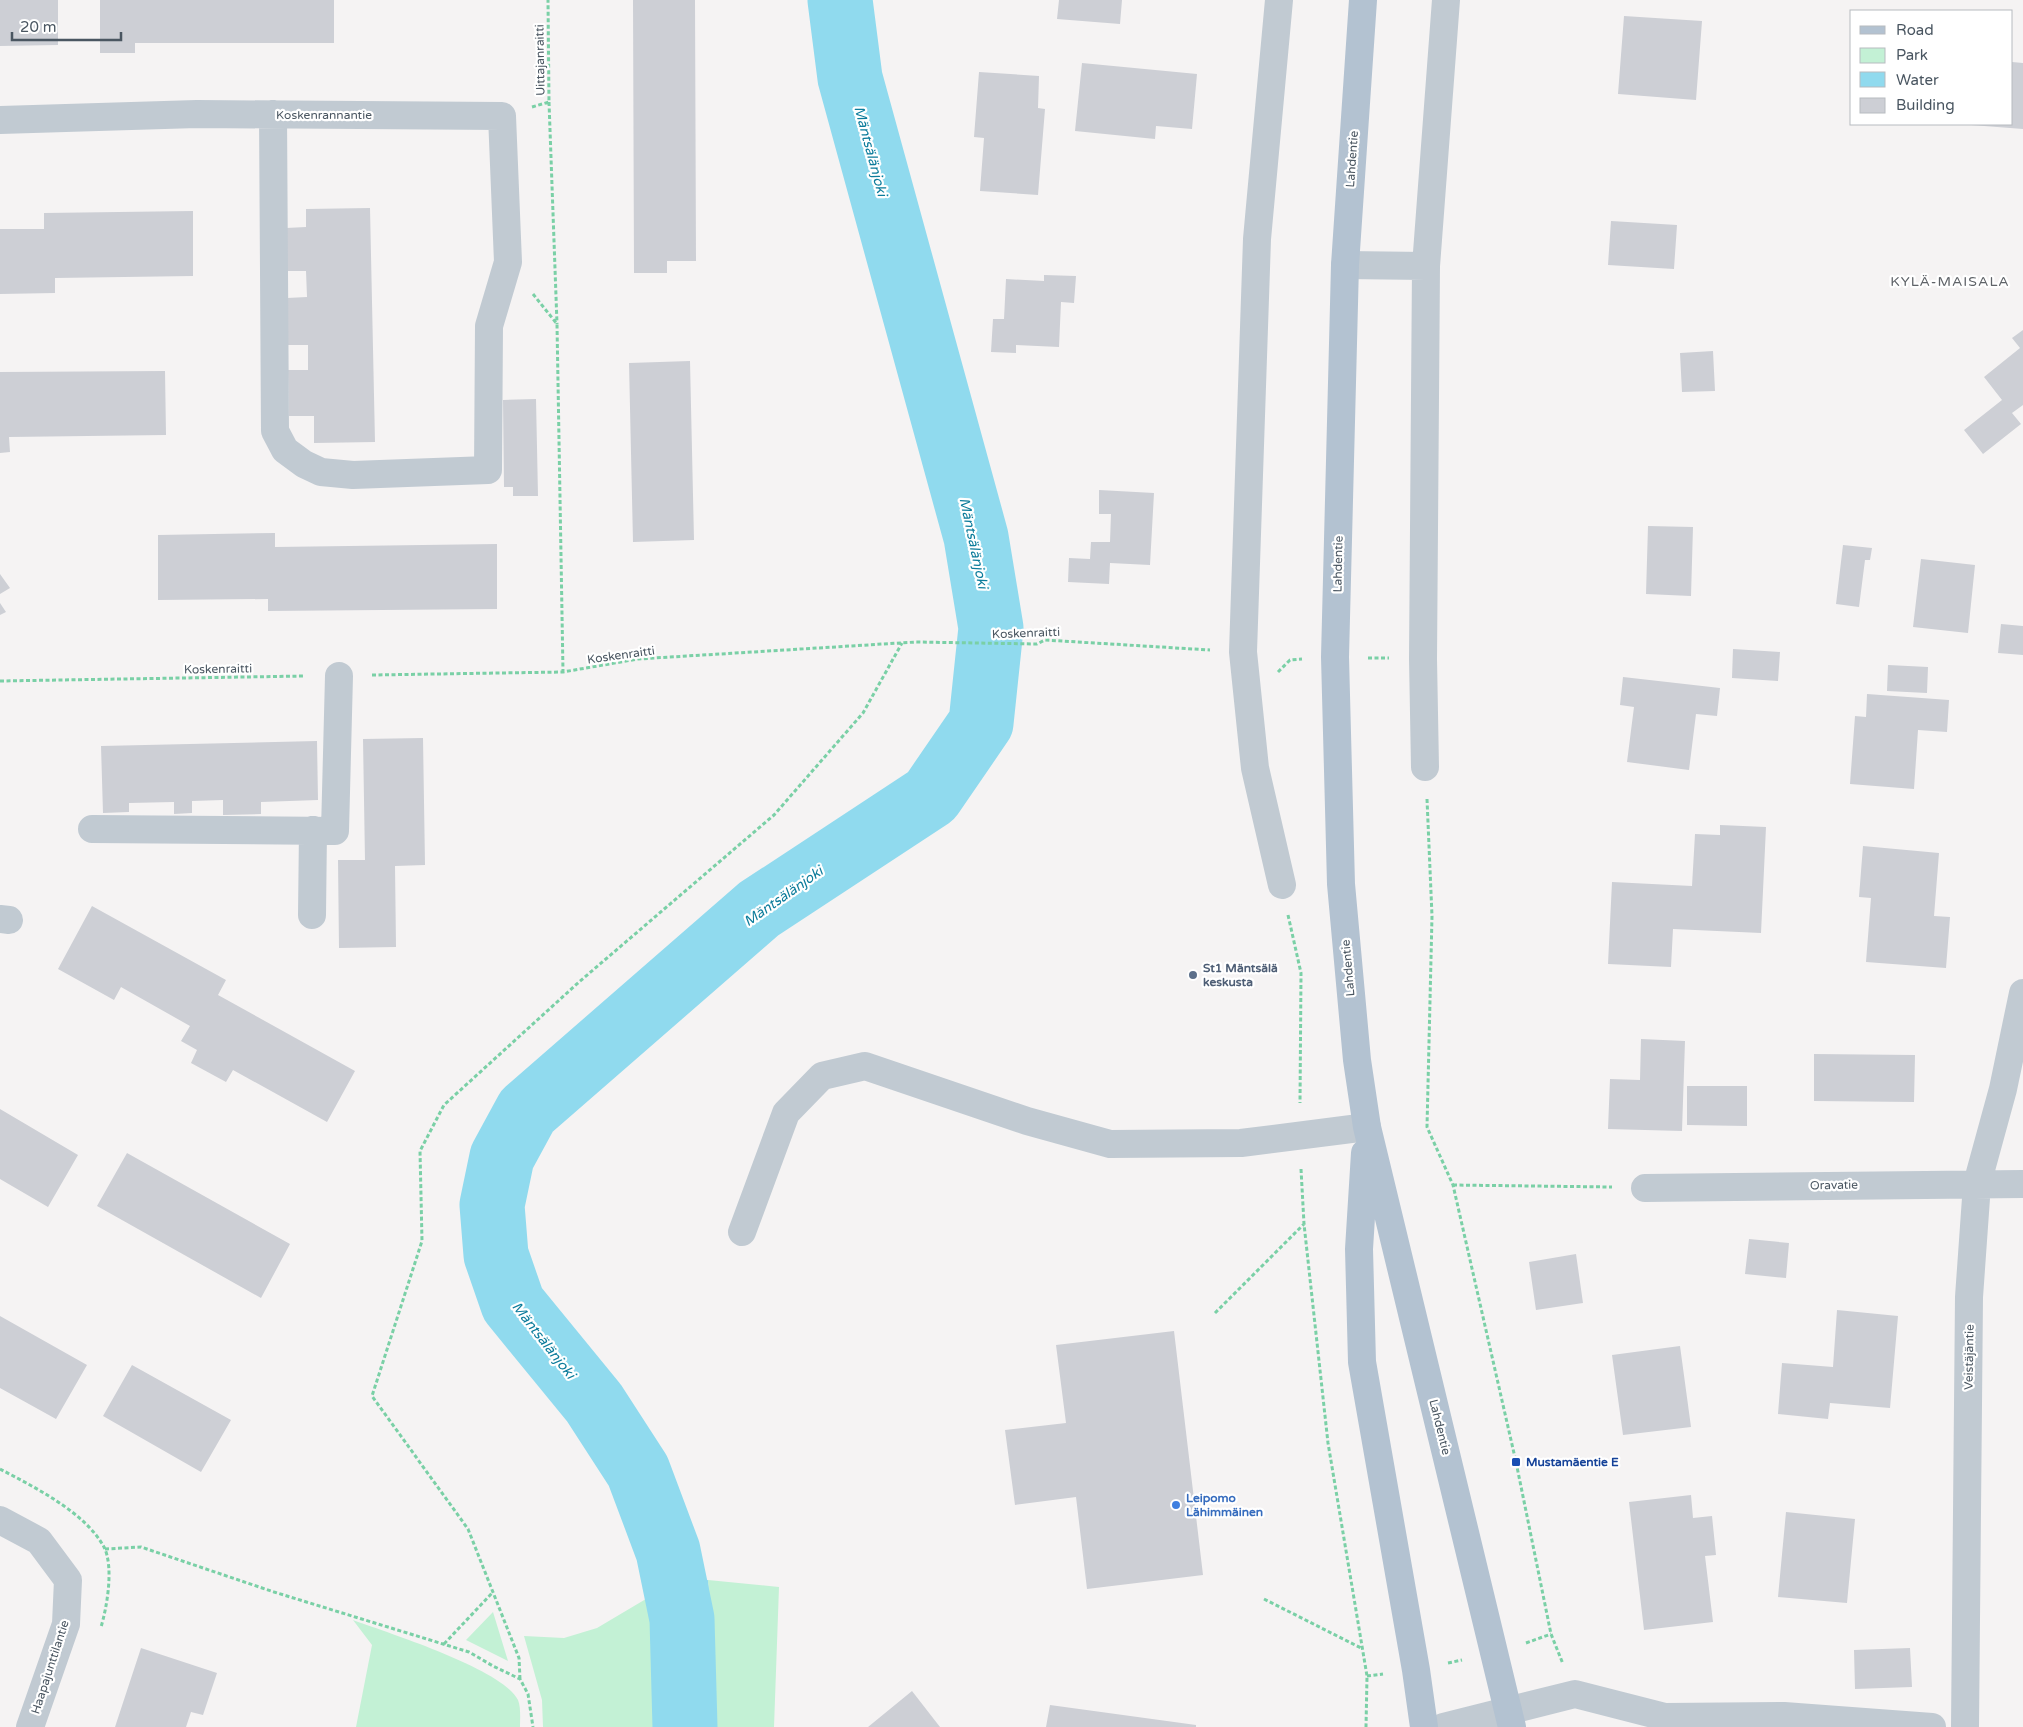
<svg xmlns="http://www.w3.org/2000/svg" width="2023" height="1727" font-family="'Varela Round',sans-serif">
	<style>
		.green { fill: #c3f1d5 }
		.water { fill: #90daee }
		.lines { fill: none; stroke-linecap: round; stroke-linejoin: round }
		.river { stroke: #90daee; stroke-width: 65 }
		.building { fill: #cdcfd5 }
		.path { stroke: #7ad0a6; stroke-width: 3; stroke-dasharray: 4 2.5; stroke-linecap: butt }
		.minor { stroke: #c1cad2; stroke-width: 28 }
		.major { stroke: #b3c2d1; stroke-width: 28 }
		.service-dot { fill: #5c6f8a; stroke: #fff; stroke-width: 2 }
		.transit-dot { fill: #1a4fb4; stroke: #fff; stroke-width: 2 }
		.shop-dot { fill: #3f7fe0; stroke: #fff; stroke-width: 2 }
		.labels { text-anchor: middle; stroke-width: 4.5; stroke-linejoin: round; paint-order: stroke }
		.street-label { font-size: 12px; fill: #4a5661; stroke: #fff }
		.service-label { font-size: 12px; font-weight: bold; fill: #4e5e75; stroke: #fff; text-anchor: start }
		.transit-label { font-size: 12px; font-weight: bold; fill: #164399; stroke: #fff; text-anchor: start }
		.shop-label { font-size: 12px; font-weight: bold; fill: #366cbe; stroke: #fff; text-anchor: start }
		.water-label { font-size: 14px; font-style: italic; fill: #0c7c9b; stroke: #fff }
		.neighbourhood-label { font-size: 14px; letter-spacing: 1px; fill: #5f6368; stroke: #fff }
	</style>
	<rect width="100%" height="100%" fill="#f5f3f3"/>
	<path class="green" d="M708,1580l71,7 -5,140h-59z
		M656,1593l16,63 1,71h-130l-1,-27 -18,-64 40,2 33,-10z
		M493,1612l15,49 -42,-21z
		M353,1620c35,13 150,49 165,80 3,7 2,20 2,27h-164l16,-82z"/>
	<path class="water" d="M708,1580l7,147h-42l-1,-71 -16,-63z"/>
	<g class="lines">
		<path class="river" d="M685,1727l-3,-108 -14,-68 -30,-80 -44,-68 -81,-99 -17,-49 -4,-50 10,-48 25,-46 232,-202 172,-113 50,-73 10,-95 -15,-91 -126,-459 -10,-78"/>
	</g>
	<path class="building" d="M0,0h58v45l-58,1z
		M100,0h234v43h-199v10h-35z
		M633,0h62l1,261h-29v12h-33z
		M1059,0h63l-2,24 -63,-5z
		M1624,16l78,5 -6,79 -78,-6z
		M2012,62l11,1v66l-52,-4 41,-1z
		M1082,63l115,11 -5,55 -36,-3 -1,13 -80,-8z
		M979,72l60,4 -1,32 7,1 -7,86 -58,-4 4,-53 -10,-1z
		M370,208l5,234 -61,1v-27h-25l-1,-46h20v-25h-20l-1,-47 20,-1 -1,-26h-19l-1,-43 20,-1v-18z
		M193,211v65l-138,2v15l-55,1v-65h44v-16z
		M1611,221l66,4 -3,44 -66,-4z
		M1044,275l32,1 -2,27 -13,-1 -2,45 -43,-2v8l-25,-1 2,-33h11l2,-40 38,2z
		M2023,330v75l-11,8 9,11 -38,30 -19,-24 38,-30 -18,-23 36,-29 -8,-10z
		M1713,351l2,40 -33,1 -2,-39z
		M690,361l4,179 -61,2 -4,-179z
		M165,371l1,64 -157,2 1,15 -10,1v-81z
		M536,399l2,97h-25v-9h-9l-1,-87z
		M1099,490l55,3 -4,72 -40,-2 -1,21 -41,-2 1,-24 21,1 1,-17h19l1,-28h-12z
		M1648,526l45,1 -2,69 -45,-2z
		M275,533v14l222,-3v65l-229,2v-12l-110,1v-65z
		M1843,545l29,3 -2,12h-5l-6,47 -23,-3z
		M1921,559l54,6 -7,68 -55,-6z
		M0,574l10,14 -10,6z
		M0,603l6,9 -6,3z
		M2001,624l22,2v29l-25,-2z
		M1733,649l47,3 -2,29 -46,-3z
		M1888,665l40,2 -1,26 -40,-2z
		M1623,677l97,11 -3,28 -21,-2 -7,56 -62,-8 7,-55 -14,-2z
		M1867,694l82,6 -2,32 -29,-2 -4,59 -64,-5 5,-68 11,1z
		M423,738l2,127 -30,1 1,81 -57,1 -1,-88h27l-2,-121z
		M317,741l1,59 -57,2v12l-38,1v-15l-31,1v12l-18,1v-12l-45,1v9l-26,1 -2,-67z
		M1720,825l46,2 -5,106 -88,-4 -2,38 -63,-3 4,-82 80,4 3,-52 25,1z
		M1863,846l76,7 -5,63 16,1 -4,51 -80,-6 5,-64 -12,-1z
		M92,906l134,74 -8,15 137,76 -28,51 -94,-52 -7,12 -35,-19 6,-13 -16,-9 9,-15 -69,-39 -7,13 -56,-31z
		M1641,1039l44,2 -3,90 -74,-2 2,-50 30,1z
		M1814,1054l101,1 -1,47 -100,-1z
		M1687,1086h60v40l-60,-1z
		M0,1109l78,46 -30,52 -48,-28z
		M127,1153l163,91 -29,54 -164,-92z
		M1749,1239l40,4 -3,35 -41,-4z
		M1576,1254l7,49 -47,7 -7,-48z
		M1837,1310l61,6 -8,92 -60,-5 -2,16 -50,-5 4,-51 51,4z
		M0,1316l87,49 -31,54 -56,-31z
		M1174,1331l29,244 -116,14 -11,-92 -61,8 -10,-75 61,-7 -10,-78z
		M1680,1346l11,81 -68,8 -11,-80z
		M132,1365l99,55 -30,52 -98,-56z
		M1691,1495l2,23 19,-2 4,39 -11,1 8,66 -69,8 -15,-128z
		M1786,1512l69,7 -8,84 -69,-6z
		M141,1648l76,25 -14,42 -12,-3 -5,15h-71z
		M1910,1648l2,39 -57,2 -1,-39z
		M912,1691l28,36h-72z
		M1050,1705l146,20v2h-150z"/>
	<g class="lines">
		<path class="path" d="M549,102l8,222
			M532,107l17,-5 -1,-102
			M533,294l24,30 6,348
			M1368,658h21
			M1278,672l12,-12 12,-1
			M372,675l191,-3 75,-13 278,-17 121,2 8,-4 165,10
			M0,681l305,-5
			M1427,799l5,117 -5,211 26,58 63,277 35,172 12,30
			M1288,915l13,58 -1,130
			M1301,1169l3,55 24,219 39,233 -1,51
			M1453,1185l159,2
			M1215,1313l89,-89
			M0,1469c34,18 85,43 104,78 10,20 3,60 -3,80
			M105,1549l36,-2 133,45 195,60 24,14 27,13 8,15 5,33
			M1264,1599l97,49
			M1526,1643l25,-9
			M444,1644l49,-52
			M1448,1663l14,-3
			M1367,1676l16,-2
			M520,1679l-1,-21 -51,-129 -96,-133 50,-155 -2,-90 24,-46 135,-123 195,-167 89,-102 39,-70"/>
		<path class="minor" d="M1279,0l-22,239 -14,413 12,116 27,117
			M0,120l197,-6 305,2 6,146 -19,64 -1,144 -135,5 -32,-3 -17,-8 -19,-14 -10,-19 -2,-317
			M1345,265l81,1
			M1425,767l-2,-108 3,-393 20,-266
			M92,829l243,2 4,-155
			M312,915l1,-85
			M0,919l9,1
			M1645,1188l378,-4
			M742,1232l44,-119 36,-37 43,-10 162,55 83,23 131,-1 126,-16
			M0,1520l39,21 29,39 -2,44 -36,103
			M1443,1727l132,-33 90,23 119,-1 148,11
			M1965,1727l4,-430 8,-113 26,-95 20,-96"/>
		<path class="major" d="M1363,0l-18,265 -10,392 6,227 16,176 10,67 145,600
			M1365,1153l-6,96 3,113 54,308 8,57"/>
	</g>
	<circle class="service-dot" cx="1193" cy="975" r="5"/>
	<rect class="transit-dot" x="1511" y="1457" width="10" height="10" rx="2.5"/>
	<circle class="shop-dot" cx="1176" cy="1505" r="5"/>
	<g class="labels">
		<g class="street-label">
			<text transform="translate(540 60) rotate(-91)" y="4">Uittajanraitti</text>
			<text x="324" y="119">Koskenrannantie</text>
			<text transform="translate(1352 159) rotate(-86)" y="4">Lahdentie</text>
			<text transform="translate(1338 564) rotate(-89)" y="4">Lahdentie</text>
			<text transform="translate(1026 633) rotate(-2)" y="4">Koskenraitti</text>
			<text transform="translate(621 655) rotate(-8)" y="4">Koskenraitti</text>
			<text transform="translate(218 669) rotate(-1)" y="4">Koskenraitti</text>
			<text transform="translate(1348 968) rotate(-95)" y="4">Lahdentie</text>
			<text transform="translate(1834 1185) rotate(-1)" y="4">Oravatie</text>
			<text transform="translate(1969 1357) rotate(-89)" y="4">Veistäjäntie</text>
			<text transform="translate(1440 1427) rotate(76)" y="4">Lahdentie</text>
			<text transform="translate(50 1667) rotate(-72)" y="4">Haapajunttilantie</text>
		</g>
		<g class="service-label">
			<text x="1203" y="972">St1 Mäntsälä<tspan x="1203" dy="14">keskusta</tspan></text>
		</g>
		<g class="transit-label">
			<text x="1526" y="1466">Mustamäentie E</text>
		</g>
		<g class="shop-label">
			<text x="1186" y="1502">Leipomo<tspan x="1186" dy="14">Lähimmäinen</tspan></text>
		</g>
		<g class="water-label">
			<text transform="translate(871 151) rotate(75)" y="5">Mäntsälänjoki</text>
			<text transform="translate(974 543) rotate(78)" y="5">Mäntsälänjoki</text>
			<text transform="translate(783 896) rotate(-35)" y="5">Mäntsälänjoki</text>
			<text transform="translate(544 1340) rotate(52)" y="5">Mäntsälänjoki</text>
		</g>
		<g class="neighbourhood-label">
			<text x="1950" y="286">KYLÄ-MAISALA</text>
		</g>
	</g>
	<rect x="1850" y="10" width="162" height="115" fill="#ffffff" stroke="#b7bbc0"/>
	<rect x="1860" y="26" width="25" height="8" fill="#b3c2d1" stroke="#b7bbc0"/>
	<text x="1896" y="35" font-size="15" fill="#4a5661">Road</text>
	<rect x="1860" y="48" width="25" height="15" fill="#c3f1d5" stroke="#b7bbc0"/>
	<text x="1896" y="60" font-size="15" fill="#4a5661">Park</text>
	<rect x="1860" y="72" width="25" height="15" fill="#90daee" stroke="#b7bbc0"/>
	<text x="1896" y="85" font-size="15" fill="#4a5661">Water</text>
	<rect x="1860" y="98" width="25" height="15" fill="#cdcfd5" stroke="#b7bbc0"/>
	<text x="1896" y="110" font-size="15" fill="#4a5661">Building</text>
	<path d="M12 32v8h109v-8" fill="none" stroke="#4a5661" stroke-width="2.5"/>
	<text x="20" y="32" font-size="15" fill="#4a5661" stroke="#ffffff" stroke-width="4" paint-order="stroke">20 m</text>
</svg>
